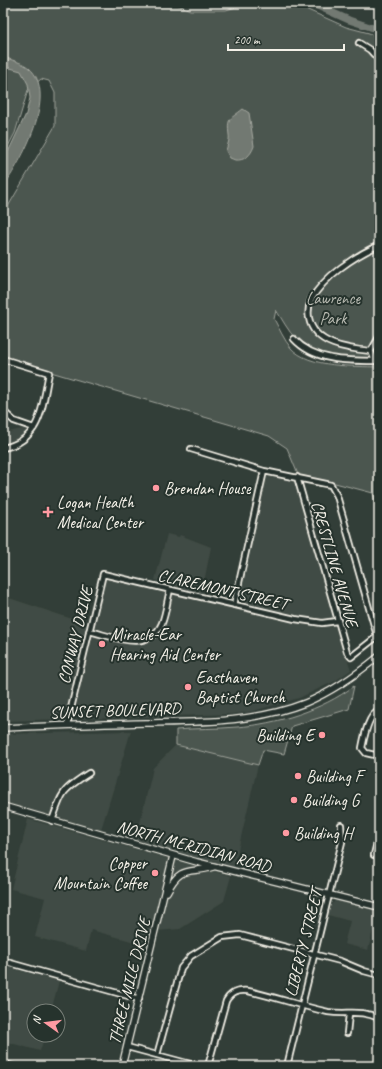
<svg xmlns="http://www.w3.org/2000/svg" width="382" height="1069" font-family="Caveat,sans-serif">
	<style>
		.built { fill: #404b44 }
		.green { fill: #4c564f; stroke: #a0a49c }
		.water { fill: #727972; stroke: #a6a9a1 }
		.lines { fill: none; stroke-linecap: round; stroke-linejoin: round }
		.river { stroke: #727972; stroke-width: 7 }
		.minor-casing { stroke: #f4f1e8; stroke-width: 8 }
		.major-casing { stroke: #f4f1e8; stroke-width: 8 }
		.minor { stroke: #26332d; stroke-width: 4.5 }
		.major { stroke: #26332d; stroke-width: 5.5 }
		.poi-dot { fill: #ff9aa2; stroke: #26332d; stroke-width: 1.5 }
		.labels { text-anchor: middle; stroke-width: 4; stroke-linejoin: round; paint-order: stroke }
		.park-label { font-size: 17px; fill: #b9bbb2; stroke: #26332d }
		.poi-label { font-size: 17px; fill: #f4f1e8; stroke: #26332d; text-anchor: start }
		.street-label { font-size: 17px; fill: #f4f1e8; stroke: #26332d }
	</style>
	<rect width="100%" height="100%" fill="#323e38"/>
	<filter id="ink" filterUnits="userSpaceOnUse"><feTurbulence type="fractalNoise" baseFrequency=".025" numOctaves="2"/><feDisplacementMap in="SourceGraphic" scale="8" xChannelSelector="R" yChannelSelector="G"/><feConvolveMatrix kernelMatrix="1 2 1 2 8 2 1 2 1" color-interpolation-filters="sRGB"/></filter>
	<g filter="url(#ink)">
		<path class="built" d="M22,429l8,1 -1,3 -21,13h-5v-13z
			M266,474l29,8 38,128v9h-26l-70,-16 17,-85z
			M167,534l12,3 1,-2 31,12 -9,45 -2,1 -45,-13z
			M108,578l57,14 -7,33 -5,7 -15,6 -43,-10 10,-48z
			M174,594l132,31 29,-1 16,46 -16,11 -36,17 -49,14 -18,2 -149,5 -6,-2 -3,-6 18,-74 3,-1 40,9 13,-3 15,-12 9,-34z
			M3,596l84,28 -20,89 -4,6 -60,2z
			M131,731l-31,102 -97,-31v-68z
			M176,745l82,20 -24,102 -99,-23 18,-76z
			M28,819l203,57 -7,25 -44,28 -23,2 -4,16 -62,-17 -5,21 -51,-14 10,-39 -34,-9z
			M336,900l42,11 -10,39 -24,-6 6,-23 -22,-6 3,-10z
			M3,966l56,15 -8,30h-17v24h11l-5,16 -37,-10z"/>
		<path class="green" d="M3,3h171l16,7h36l24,-7h42l54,24 23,6 10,5v295l-3,4 -1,22c-26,0 -59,-1 -79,-20 -8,-8 -14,-20 -20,-29l-2,9c5,9 10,21 17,29 18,20 63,18 88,19v150l-6,-24 -38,-10 -36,-6 -12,-29 -18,-12 -266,-78v-130l3,-18 49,-84v-33l-6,-12 -8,-2 -13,11 -13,43 -12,23z
			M354,686l-5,23 -57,17 -8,28 -21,-4 -5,15 -82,-20v-15c20,-2 41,-1 61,-3 40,-3 85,-17 117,-41z"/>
		<path class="water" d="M3,57c8,3 19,5 26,11 30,26 -8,94 -26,119v-27l6,-10 17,-36 4,-16 -2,-14 -7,-13 -18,-5z
			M243,109l6,4 5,33c-3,9 -9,15 -19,14l-5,-2 -4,-7c1,-5 4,-11 3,-16 -2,-17 0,-15 14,-26z"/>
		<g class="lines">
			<path class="river" d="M221,3h4
				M311,3l38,17 30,10"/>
			<defs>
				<path id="minor" d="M359,43l11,7 9,10
					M294,339c21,23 56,22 85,22
					M371,351c-23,-2 -57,-6 -62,-33 -1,-5 0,-13 2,-18 13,-24 44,-44 68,-55
					M3,359l46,14c-7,33 -7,67 -46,75
					M375,361l-4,-10 8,-14
					M3,411l11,10 20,7
					M191,449l73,22 67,14 6,11 40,140
					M297,477l50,175 4,5 28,-22
					M234,605l30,-134
					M89,631c23,5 60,23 73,-8 4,-10 5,-22 8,-33
					M379,711c-11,3 -15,27 -17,37l4,5 13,3
					M67,725l36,-151 192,45 27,4 15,-2
					M52,821c10,-29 10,-31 37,-48
					M374,855l5,-21
					M3,961l136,38
					M347,1033l2,-19
					M127,1047l71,19
					M157,1055l24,-87 10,-12 31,-19 18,-2 100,26 24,10 15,4
					M3,1064l9,2
					M208,1066l18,-65c5,-9 12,-11 22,-10 27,6 53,15 80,21 20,3 31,-3 51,6
					M287,1066l55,-224 -1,-17"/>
				<path id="major" d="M3,728c48,-2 95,-4 143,-5 53,-1 108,0 159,-20 27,-11 51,-28 74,-47
					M3,806l194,56 182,45
					M167,892c14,-28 23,-18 46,-25
					M122,1066l51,-210"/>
			</defs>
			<use href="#minor" class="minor-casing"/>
			<use href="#major" class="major-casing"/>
			<use href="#minor" class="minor"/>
			<use href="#major" class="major"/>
		</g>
	</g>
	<g class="poi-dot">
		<circle cx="156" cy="488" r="4"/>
		<path d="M46 506h4v4h4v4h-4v4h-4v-4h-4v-4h4z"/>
		<circle cx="102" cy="644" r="4"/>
		<circle cx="188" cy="687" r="4"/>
		<circle cx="322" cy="735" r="4"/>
		<circle cx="298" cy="776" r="4"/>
		<circle cx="294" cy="800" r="4"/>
		<circle cx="286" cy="833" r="4"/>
		<circle cx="155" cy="873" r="4"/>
	</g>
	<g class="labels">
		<g class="park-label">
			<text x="333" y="304">Lawrence<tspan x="333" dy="20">Park</tspan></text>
		</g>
		<g class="poi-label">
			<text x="164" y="494">Brendan House</text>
			<text x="57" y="508">Logan Health<tspan x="57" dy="20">Medical Center</tspan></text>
			<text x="110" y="640">Miracle-Ear<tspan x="110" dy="20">Hearing Aid Center</tspan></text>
			<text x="196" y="683">Easthaven<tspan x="196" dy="20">Baptist Church</tspan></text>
			<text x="314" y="741" text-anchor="end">Building E</text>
			<text x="306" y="782">Building F</text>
			<text x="302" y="806">Building G</text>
			<text x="294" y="839">Building H</text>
			<text x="147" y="869" text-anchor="end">Copper<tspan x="147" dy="20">Mountain Coffee</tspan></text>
		</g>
		<g class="street-label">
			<text transform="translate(335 564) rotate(74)" y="6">CRESTLINE AVENUE</text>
			<text transform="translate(223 589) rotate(13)" y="6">CLAREMONT STREET</text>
			<text transform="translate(75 635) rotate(-76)" y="6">CONWAY DRIVE</text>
			<text transform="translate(115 710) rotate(-2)" y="6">SUNSET BOULEVARD</text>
			<text transform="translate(194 846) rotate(15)" y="6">NORTH MERIDIAN ROAD</text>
			<text transform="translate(303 943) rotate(-76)" y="6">LIBERTY STREET</text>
			<text transform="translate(129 981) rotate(-76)" y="6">THREE MILE DRIVE</text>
		</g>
	</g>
	<rect width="382" height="1069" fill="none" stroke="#26332d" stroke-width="16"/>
	<rect x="8" y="8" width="366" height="1053" fill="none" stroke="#f4f1e8" stroke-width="1.5" filter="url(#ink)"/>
	<g transform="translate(46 1023) rotate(284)"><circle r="19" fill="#26332d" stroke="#787f78"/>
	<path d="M0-3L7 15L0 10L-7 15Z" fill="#ff9aa2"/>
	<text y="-6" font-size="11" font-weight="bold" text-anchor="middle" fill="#f4f1e8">N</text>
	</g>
	<path d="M228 44v6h116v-6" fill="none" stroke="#f4f1e8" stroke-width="2"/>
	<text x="234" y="44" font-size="12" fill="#f4f1e8" stroke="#26332d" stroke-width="3" paint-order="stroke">200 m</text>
</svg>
